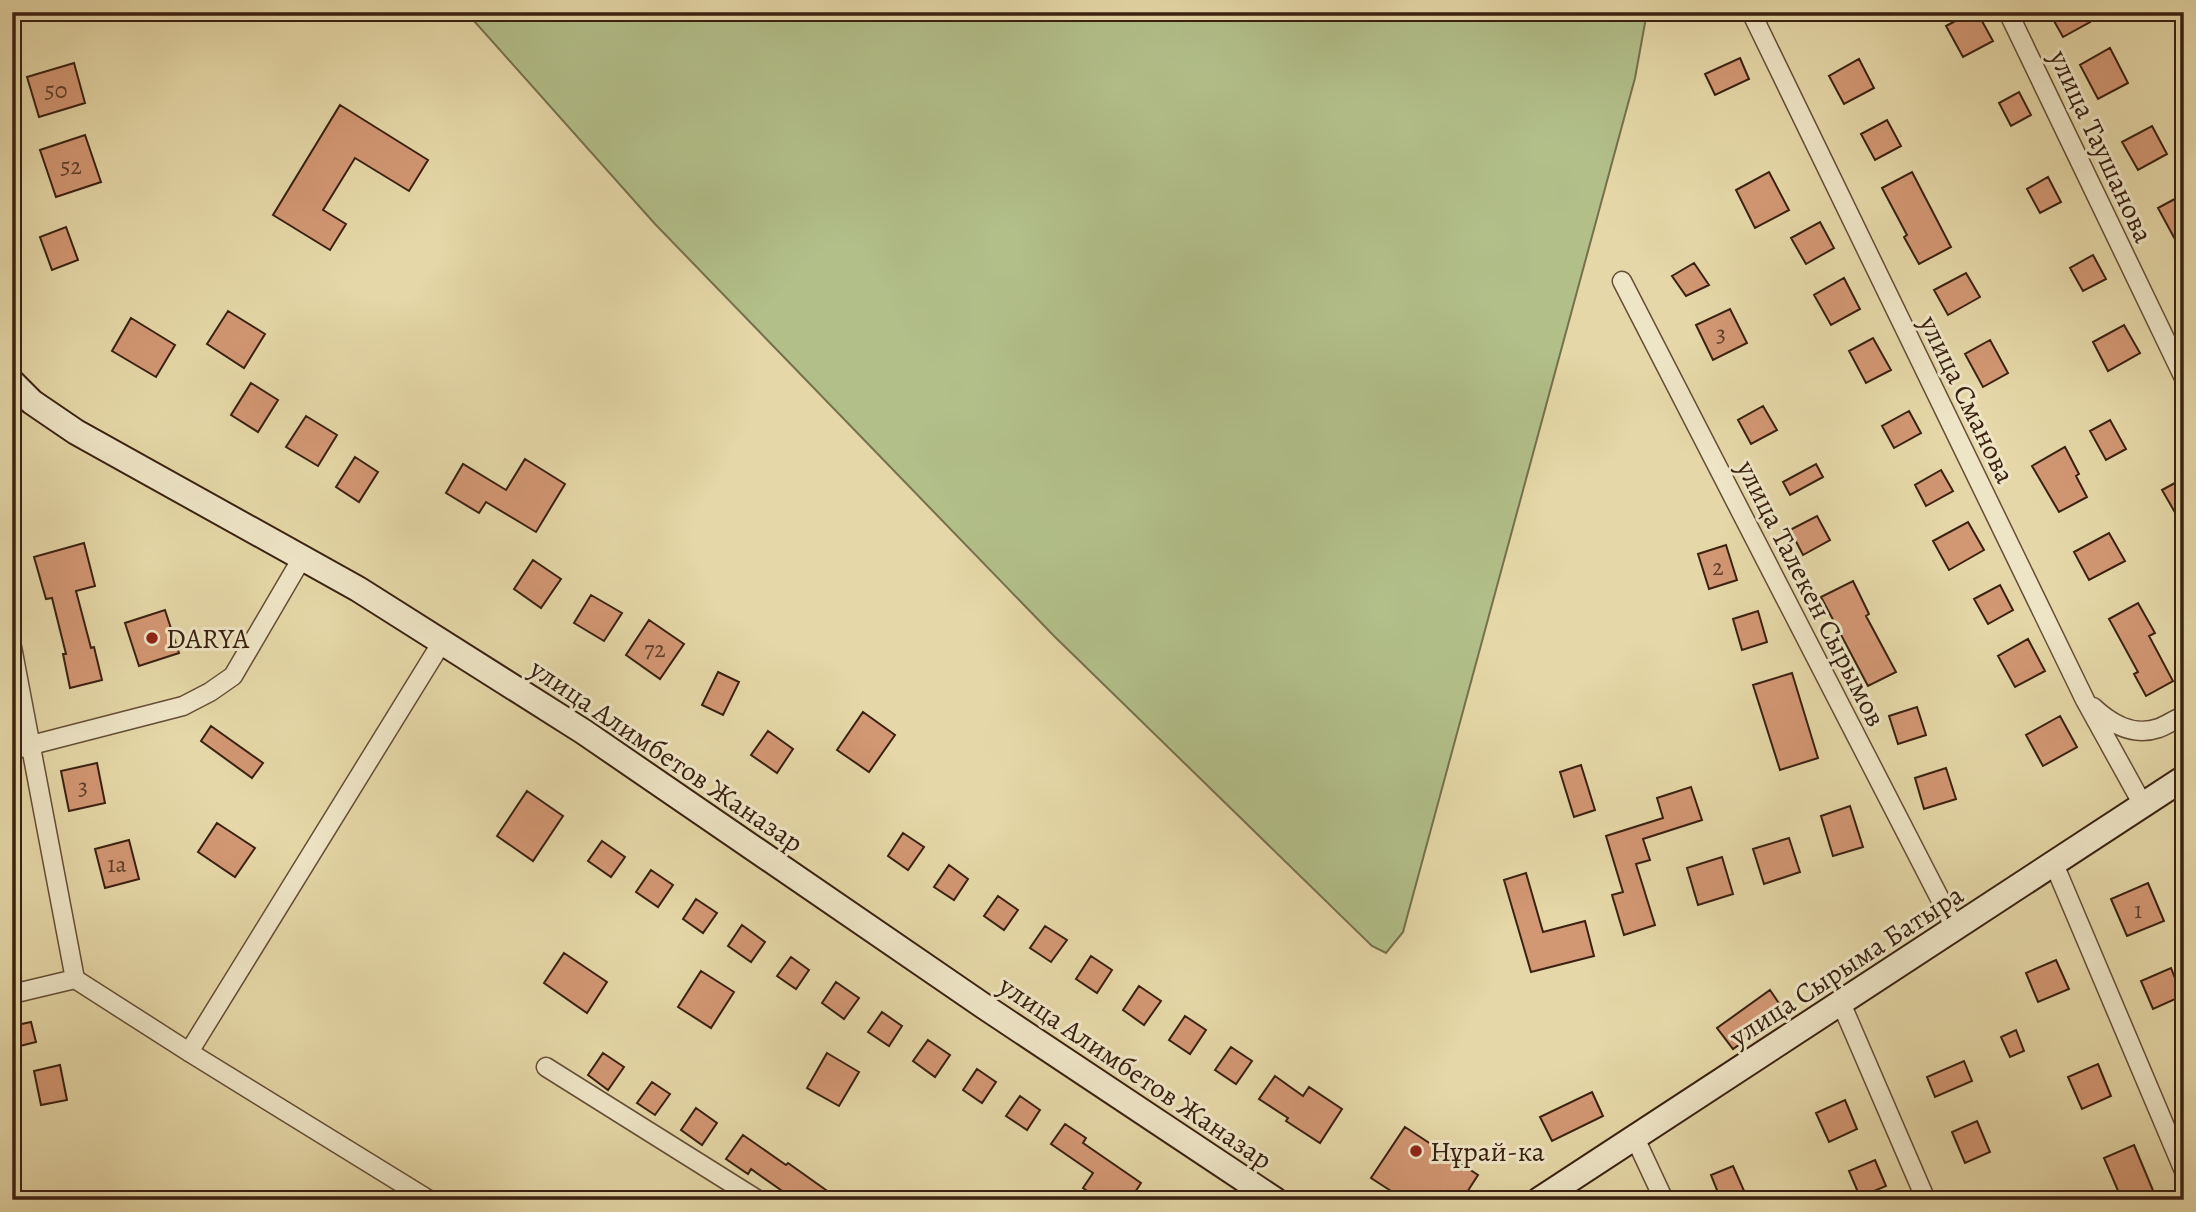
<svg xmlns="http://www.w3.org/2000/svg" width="2196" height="1212" font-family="Alegreya,serif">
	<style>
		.green { fill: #b2bf89; stroke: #76704c; stroke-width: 2 }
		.building { fill: #d29773; stroke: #3a2110; stroke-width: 2 }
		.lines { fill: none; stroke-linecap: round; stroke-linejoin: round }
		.street-casing { stroke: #654e36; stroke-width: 21 }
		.secondary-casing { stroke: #3a2110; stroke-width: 28 }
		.street { stroke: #eee5c6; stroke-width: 18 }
		.secondary { stroke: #eee5c6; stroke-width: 24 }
		.poi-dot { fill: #8f2418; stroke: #eee5c6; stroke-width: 2.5 }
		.labels { text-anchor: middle; stroke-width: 6; stroke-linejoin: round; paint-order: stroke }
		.number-label { font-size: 24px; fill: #603e29 }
		.street-label { font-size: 28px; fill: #3a2110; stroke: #eee5c6 }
		.poi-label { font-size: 28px; fill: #3a2110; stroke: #eee5c6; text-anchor: start }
	</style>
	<rect width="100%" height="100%" fill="#e5d7a7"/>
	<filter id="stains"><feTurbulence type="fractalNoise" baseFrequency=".00286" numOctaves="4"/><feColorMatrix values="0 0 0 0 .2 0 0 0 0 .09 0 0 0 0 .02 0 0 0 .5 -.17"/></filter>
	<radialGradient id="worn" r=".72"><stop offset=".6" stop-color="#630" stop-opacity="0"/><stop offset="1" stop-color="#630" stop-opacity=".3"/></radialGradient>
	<path class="green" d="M466,12h1181l-12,66 -232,854 -17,21 -14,-7 -318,-310 -399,-412z"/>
	<path class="building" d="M1972,12h5l16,29 -30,16 -17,-31z
		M2049,12h36l5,10 -27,15z
		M2110,48l18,35 -30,16 -18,-34z
		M1740,58l9,21 -34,16 -10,-21z
		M1859,59l15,29 -30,16 -15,-28z
		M74,63l11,40 -46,14 -12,-40z
		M2019,92l12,23 -20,11 -12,-23z
		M340,105l88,55 -19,31 -54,-33 -32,52 23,14 -16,26 -57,-35z
		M1887,120l14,26 -26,14 -14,-26z
		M2152,126l15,28 -29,16 -16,-28z
		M85,135l16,47 -45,15 -16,-47z
		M1769,172l20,38 -34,18 -19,-38z
		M1912,172l39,75 -32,17 -15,-27 3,-2 -25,-47z
		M2048,177l13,25 -21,11 -13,-24z
		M2184,194v62l-26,-48z
		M1820,222l14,26 -28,16 -15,-26z
		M66,227l12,33 -26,10 -12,-33z
		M2093,255l13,24 -23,12 -13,-23z
		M1694,263l15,22 -23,11 -14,-20z
		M1966,273l14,24 -32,18 -14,-25z
		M1844,278l16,31 -29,16 -17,-30z
		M1730,309l17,34 -34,17 -17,-35z
		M228,311l37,23 -21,34 -37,-24z
		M131,318l44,27 -19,32 -44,-26z
		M2124,325l16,28 -32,18 -15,-29z
		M1873,338l18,32 -25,13 -17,-32z
		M1990,340l18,33 -25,14 -18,-33z
		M251,383l27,17 -20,32 -27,-17z
		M1763,406l14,24 -26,14 -13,-24z
		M1909,411l12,22 -27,15 -12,-22z
		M306,416l31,19 -19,31 -32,-19z
		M2110,420l16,29 -20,11 -16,-29z
		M2065,447l14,27 -3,2 11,21 -28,15 -27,-46z
		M355,457l23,15 -19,30 -23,-15z
		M525,459l40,25 -29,48 -50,-30 -7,11 -33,-20 17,-29 43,26z
		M1816,464l7,13 -33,18 -7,-13z
		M1941,470l12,21 -27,15 -11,-21z
		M2184,478v50l-22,-38z
		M1817,516l13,24 -27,15 -13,-25z
		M1968,522l16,28 -35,20 -16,-29z
		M2109,533l16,28 -36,19 -15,-28z
		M84,543l11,43 -19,5 15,57 3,-1 8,33 -32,8 -7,-34h3l-14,-56 -6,1 -12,-42z
		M1726,545l11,35 -28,9 -11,-35z
		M533,560l28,19 -20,29 -27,-19z
		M1853,581l16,33 -3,2 30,56 -28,14 -47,-89z
		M2000,585l13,25 -25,14 -14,-25z
		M591,595l31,18 -18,28 -30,-18z
		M2138,603l17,30 -6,3 24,45 -27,15 -12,-22 4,-2 -29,-53z
		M165,610l14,43 -40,13 -14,-43z
		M1758,611l9,31 -25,8 -9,-31z
		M649,620l35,24 -24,35 -34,-24z
		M2028,639l17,32 -30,16 -17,-31z
		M718,672l21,10 -16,33 -21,-10z
		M1792,673l26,85 -38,12 -27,-85z
		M1917,707l9,28 -28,9 -9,-28z
		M863,712l32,23 -26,37 -32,-22z
		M2060,716l17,31 -34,19 -17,-31z
		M211,726l52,37 -11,15 -51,-37z
		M768,731l25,18 -16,24 -26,-18z
		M97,763l8,40 -36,8 -8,-40z
		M1581,765l14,45 -21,7 -14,-45z
		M1946,768l10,31 -32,10 -9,-31z
		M1691,787l11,33 -59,19 7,21 -14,4 19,61 -31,10 -12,-40 11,-3 -17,-56 57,-18 -6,-20z
		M527,791l36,25 -30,45 -36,-25z
		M1850,806l13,41 -30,9 -12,-40z
		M217,823l38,25 -20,29 -37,-25z
		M903,833l21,14 -16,23 -20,-14z
		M1789,838l11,34 -36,12 -11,-35z
		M129,840l10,39 -34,9 -10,-39z
		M602,841l23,16 -14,20 -23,-16z
		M1722,857l11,37 -35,11 -11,-37z
		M949,865l19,14 -14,21 -20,-13z
		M651,870l22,15 -15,22 -22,-15z
		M1526,873l17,59 42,-11 9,35 -63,16 -27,-92z
		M2148,883l16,38 -37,15 -16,-37z
		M998,896l20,14 -14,20 -20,-14z
		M696,899l21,14 -14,20 -20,-14z
		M742,925l23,17 -14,20 -23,-16z
		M1045,926l22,14 -16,22 -21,-14z
		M564,953l43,29 -20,31 -43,-30z
		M1091,956l21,14 -15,23 -21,-14z
		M791,957l18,13 -13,19 -19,-13z
		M2056,960l13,29 -31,13 -12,-29z
		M2171,968l11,28 -29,13 -12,-28z
		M701,971l33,21 -23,36 -33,-21z
		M836,982l23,16 -15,21 -22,-16z
		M1139,986l22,15 -17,24 -21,-15z
		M1770,990l15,22 -52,37 -16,-21z
		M882,1012l20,14 -13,20 -21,-14z
		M1185,1016l21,14 -16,24 -21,-14z
		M31,1022l5,20 -24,6v-22z
		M2016,1030l8,21 -14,6 -9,-20z
		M928,1040l22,15 -15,22 -22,-16z
		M1231,1047l21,14 -16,23 -21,-14z
		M603,1053l21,14 -16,23 -20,-15z
		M827,1053l32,19 -20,34 -32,-18z
		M1964,1061l8,20 -37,16 -8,-20z
		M2098,1064l13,32 -29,13 -14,-32z
		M60,1065l7,35 -26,5 -7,-34z
		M977,1069l19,13 -14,21 -19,-13z
		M1275,1076l28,20 6,-9 33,22 -22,34 -34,-22 2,-3 -29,-19z
		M652,1082l18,12 -15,21 -18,-12z
		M1592,1092l11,24 -51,25 -12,-24z
		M1020,1096l20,14 -13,20 -21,-14z
		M1845,1100l12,29 -28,13 -13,-29z
		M696,1108l21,15 -15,22 -21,-15z
		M1977,1121l13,31 -25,11 -13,-31z
		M1065,1124l21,14 -3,5 58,40 -11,17h-30l-17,-12 10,-15 -42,-29z
		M1405,1127l73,48 -16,25h-57l-34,-22z
		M743,1135l43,30 2,-2 52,37h-45l-44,-31 -3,5 -22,-15z
		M2134,1145l23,55h-35l-18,-42z
		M1875,1160l11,26 -26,11 -11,-26z
		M1733,1166l12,27 -15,7h-9l-10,-25z"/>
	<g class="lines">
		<defs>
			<path id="street" d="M1751,12l334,688 58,105
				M2008,12l176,366
				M1622,281l333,647
				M12,647l63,332 114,73 240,148
				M2093,707c18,17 40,30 66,21 8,-3 16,-9 25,-12
				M12,750l171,-44 27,-14 23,-16 69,-118
				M2054,864l130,307
				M12,994l63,-15
				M1841,1003l85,197
				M189,1052l253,-410
				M546,1067l212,133
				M1635,1138l29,62"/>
			<path id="secondary" d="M12,382l20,20 44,30 282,157 226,143 401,275 290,193
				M1539,1200l645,-422"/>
		</defs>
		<use href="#street" class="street-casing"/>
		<use href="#secondary" class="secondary-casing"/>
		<use href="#street" class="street"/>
		<use href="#secondary" class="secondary"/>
	</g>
	<g class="poi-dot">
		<circle cx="152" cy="638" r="7"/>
		<circle cx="1416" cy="1151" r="7"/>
	</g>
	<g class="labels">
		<g class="number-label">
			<text x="56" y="98">50</text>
			<text x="71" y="174">52</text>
			<text x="1721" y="342">3</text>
			<text x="1718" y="575">2</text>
			<text x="655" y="657">72</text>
			<text x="83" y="795">3</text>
			<text x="117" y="872">1а</text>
			<text x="2138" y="918">1</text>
		</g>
		<g class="street-label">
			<text transform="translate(2102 146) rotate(65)" y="10">улица Таушанова</text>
			<text transform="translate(1968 399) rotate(64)" y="10">улица Сманова</text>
			<text transform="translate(1812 593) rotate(63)" y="10">улица Талекен Сырымов</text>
			<text transform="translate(667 755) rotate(34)" y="10">улица Алимбетов Жаназар</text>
			<text transform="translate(1846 965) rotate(-33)" y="10">улица Сырыма Батыра</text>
			<text transform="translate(1136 1072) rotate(34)" y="10">улица Алимбетов Жаназар</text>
		</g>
		<g class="poi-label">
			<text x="166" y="648">DARYA</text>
			<text x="1430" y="1161">Нұрай-ка</text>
		</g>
	</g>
	<rect width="2196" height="1212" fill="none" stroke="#e5d7a7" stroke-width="42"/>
	<rect x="14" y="14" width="2168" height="1184" fill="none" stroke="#3a2110" stroke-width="3.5"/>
	<rect x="21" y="21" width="2154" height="1170" fill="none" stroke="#3a2110" stroke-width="2"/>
	<rect width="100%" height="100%" filter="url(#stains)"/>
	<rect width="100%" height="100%" fill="url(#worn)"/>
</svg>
